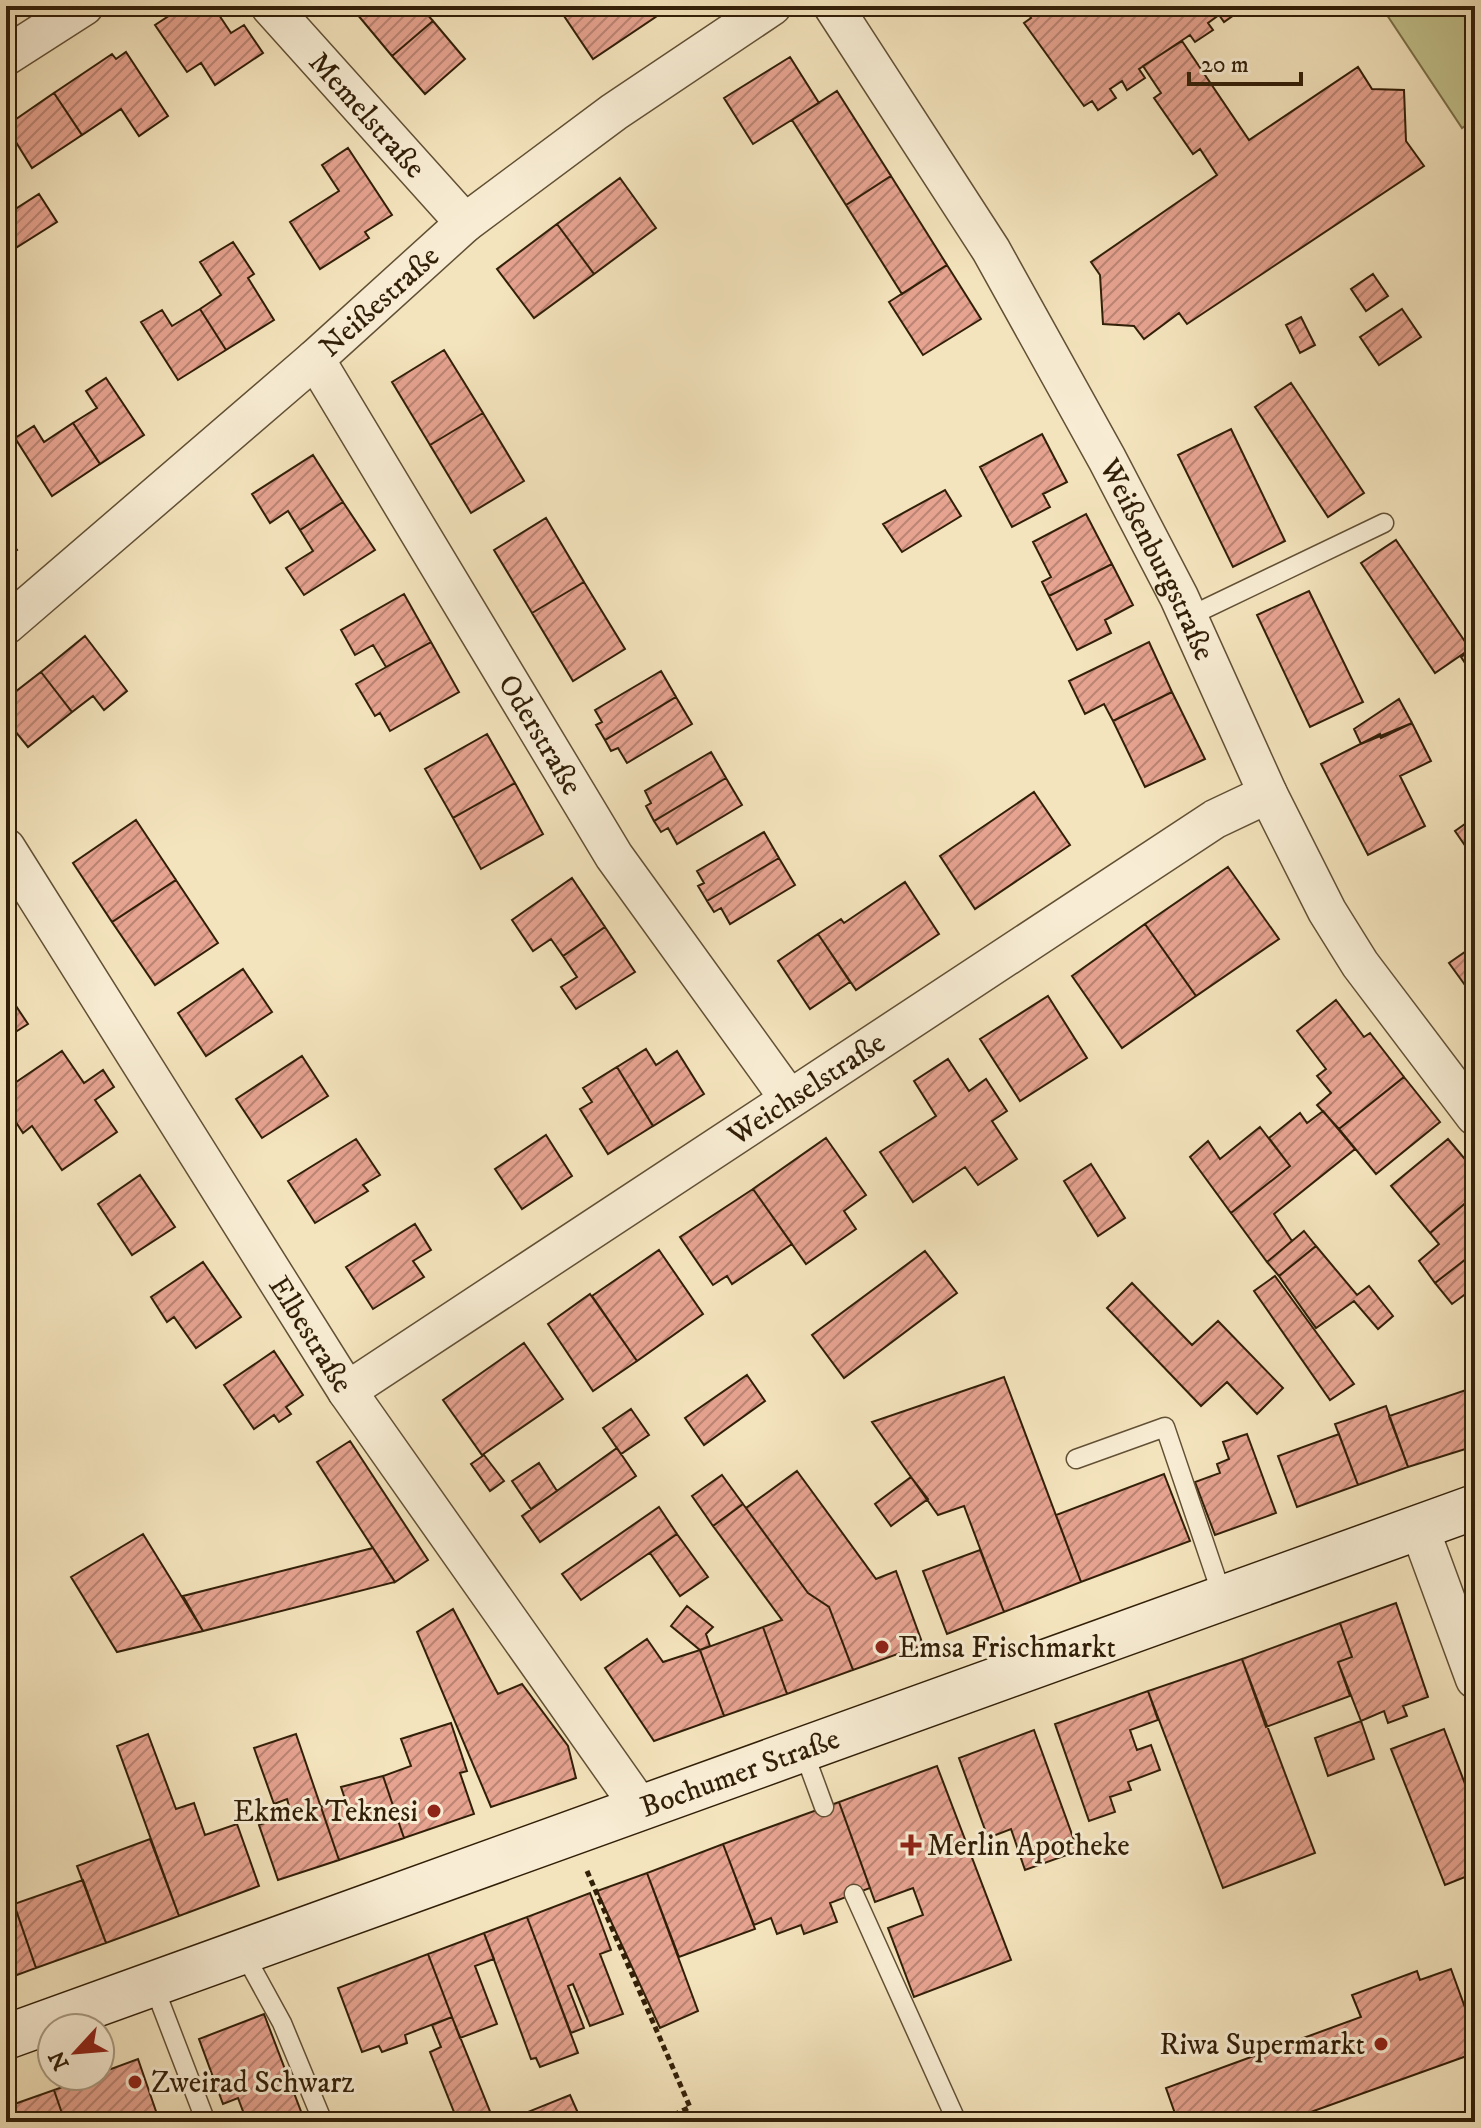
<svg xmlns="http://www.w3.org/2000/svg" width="1481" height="2128" font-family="'IM FELL DW Pica',serif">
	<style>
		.garden { fill: #c2c28c; stroke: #7a704a; stroke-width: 2 }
		.building { fill: url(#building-hatch); stroke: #321f08; stroke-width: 2 }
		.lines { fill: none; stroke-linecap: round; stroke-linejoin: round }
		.service-casing { stroke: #625035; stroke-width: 21 }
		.minor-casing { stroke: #625035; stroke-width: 41 }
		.secondary-casing { stroke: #321f08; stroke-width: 47 }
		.path { stroke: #321f08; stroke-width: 5; stroke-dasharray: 6 4; stroke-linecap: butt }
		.service { stroke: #f8edd4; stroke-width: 18 }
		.minor { stroke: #f8edd4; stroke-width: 38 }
		.secondary { stroke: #f8edd4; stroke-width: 44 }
		.poi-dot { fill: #8f2418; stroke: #f8edd4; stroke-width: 3 }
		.labels { text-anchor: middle; stroke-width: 6; stroke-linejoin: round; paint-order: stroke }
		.street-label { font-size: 30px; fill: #321f08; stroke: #f8edd4 }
		.poi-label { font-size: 30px; fill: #321f08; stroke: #f8edd4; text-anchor: start }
	</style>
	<defs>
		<pattern id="building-hatch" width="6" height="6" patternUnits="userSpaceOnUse" patternTransform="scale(2)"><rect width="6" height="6" fill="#e6a390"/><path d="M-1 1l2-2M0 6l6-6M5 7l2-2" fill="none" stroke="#bb8474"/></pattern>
	</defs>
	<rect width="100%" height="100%" fill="#f4e4bd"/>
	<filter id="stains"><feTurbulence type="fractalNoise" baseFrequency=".0025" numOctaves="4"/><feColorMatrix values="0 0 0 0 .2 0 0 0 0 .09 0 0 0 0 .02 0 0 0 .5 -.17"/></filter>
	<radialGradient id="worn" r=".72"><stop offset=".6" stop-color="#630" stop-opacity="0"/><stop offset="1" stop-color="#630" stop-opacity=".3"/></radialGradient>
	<path class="garden" d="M1381,6h94v113l-13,9z"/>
	<path class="building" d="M184,6h29l18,27 13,-8 19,28 -48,32 -14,-22 -14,9 -32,-47z
		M366,6h54l13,15 -41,35 -35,-42z
		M572,6h100l-79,53 -31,-46z
		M1033,6h205l3,4 -17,12 -5,-7 -11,8 5,7 -18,12 -5,-7 -51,34 6,9 -18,12 -5,-9 -12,8 6,9 -18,12 -6,-9 -8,5 -60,-83 7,-5 -5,-8z
		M433,21l32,38 -40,35 -33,-38z
		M1182,41l67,99 109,-73 14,22 32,1 2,51 18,25 -237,158 -8,-11 -35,26 -10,-13 -31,-2 -3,-49 -9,-13 126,-87 -17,-26 -7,5 -39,-56 7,-5 -18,-27z
		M126,52l42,64 -29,20 -18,-27 -39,26 -28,-42 58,-39 4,5z
		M790,57l29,46 -66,41 -29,-46z
		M837,91l54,85 -45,29 -54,-85z
		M54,93l28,42 -50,33 -26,-42z
		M348,148l44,67 -27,17 4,6 -49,31 -30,-47 49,-31 -17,-26z
		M891,176l56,89 -45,29 -56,-89z
		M620,178l36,50 -62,46 -37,-50z
		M39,194l18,28 -43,27 -8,-13v-21z
		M557,224l37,50 -60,44 -37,-49z
		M233,242l21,32 -6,4 26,42 -48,30 -26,-41 21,-14 -21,-33z
		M947,265l34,54 -58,36 -34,-53z
		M1373,274l15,22 -22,15 -15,-22z
		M200,309l26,41 -48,30 -37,-58 21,-12 10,16z
		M1402,309l19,28 -42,28 -19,-28z
		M1301,317l14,28 -15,8 -14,-28z
		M444,350l39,63 -53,32 -38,-63z
		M106,378l38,57 -44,29 -27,-41 24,-15 -11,-17z
		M1291,383l73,110 -36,24 -73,-110z
		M483,413l41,68 -53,32 -41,-68z
		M73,423l27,41 -48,32 -37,-58 19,-12 10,16z
		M1231,429l54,112 -52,26 -55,-112z
		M1042,434l25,48 -24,12 7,13 -38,20 -32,-60z
		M313,455l30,47 -43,28 -12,-19 -18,12 -18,-29z
		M945,490l16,26 -59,36 -19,-28z
		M343,502l32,48 -71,45 -18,-27 27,-17 -13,-21z
		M1086,514l26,50 -63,32 -7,-14 9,-5 -18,-35z
		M546,518l38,64 -52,31 -38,-63z
		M6,534l11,16 -11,7z
		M1396,540l74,109 -35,24 -74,-110z
		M1112,564l21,41 -28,15 6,13 -34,17 -28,-54z
		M584,582l41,67 -52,32 -41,-68z
		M1309,591l54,111 -53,25 -53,-112z
		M404,594l27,48 -45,25 -13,-22 -18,10 -14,-25z
		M85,636l42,55 -23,19 -11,-14 -21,16 -31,-40z
		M431,642l28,50 -69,39 -10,-18 -5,3 -19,-32z
		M1149,642l23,50 -59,29 -9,-17 -19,10 -16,-33z
		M1475,648v30l-14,-21z
		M661,671l15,26 -71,43 -9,-15 6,-3 -7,-12z
		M41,672l31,40 -44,35 -22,-27v-21z
		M1172,692l33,67 -60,28 -32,-66z
		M676,697l16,27 -65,39 -9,-15 -7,3 -6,-11z
		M1399,699l13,24 -51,21 -7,-15z
		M1412,723l19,38 -31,15 25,50 -57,29 -47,-91 59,-30 1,4z
		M487,734l28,49 -62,35 -28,-49z
		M711,752l15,26 -72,43 -8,-15 5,-3 -6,-12z
		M726,778l16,27 -65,39 -9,-16 -7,4 -7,-11z
		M515,783l28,51 -62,35 -28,-51z
		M1034,792l36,53 -95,64 -35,-53z
		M1475,817v43l-20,-29z
		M136,820l40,60 -64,42 -39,-59z
		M764,832l15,26 -72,43 -9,-15 6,-3 -7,-12z
		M779,858l16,27 -65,39 -9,-16 -7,4 -7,-11z
		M1228,867l51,72 -83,57 -51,-72z
		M572,878l33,49 -42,29 -12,-17 -18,12 -21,-31z
		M176,880l42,63 -63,42 -43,-63z
		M905,882l34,52 -83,56 -38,-56 23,-15 3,4z
		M1145,924l51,72 -74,52 -50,-72z
		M605,927l30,45 -59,37 -15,-22 16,-10 -14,-21z
		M818,934l32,48 -40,27 -32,-48z
		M1475,945v54l-26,-36z
		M243,969l29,43 -66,44 -28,-43z
		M8,994l20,30 -22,14v-42z
		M1048,996l39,62 -67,43 -40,-62z
		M1336,1000l28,37 6,-4 34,44 -65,52 -22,-24 14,-12 -14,-17 9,-7 -29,-38z
		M646,1049l10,16 21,-14 27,43 -51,32 -36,-59z
		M62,1051l22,32 19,-13 11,17 -19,13 22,32 -55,38 -30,-44 -9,7 -17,-26v-18z
		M302,1056l26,40 -66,42 -26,-39z
		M948,1059l21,32 17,-12 21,32 -15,10 25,38 -39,26 -13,-18 -52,35 -33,-50 56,-36 -22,-35z
		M617,1067l36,59 -45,28 -28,-45 12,-7 -9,-14z
		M1404,1077l36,45 -64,52 -37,-45z
		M1323,1111l32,38 -81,65 18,27 -25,21 -36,-49 59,-47 -21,-28 31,-25 7,10z
		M1260,1127l30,39 -59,47 -41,-56 18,-16 12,18z
		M546,1135l26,41 -50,33 -27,-40z
		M826,1138l40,57 -22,16 12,18 -50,35 -53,-75z
		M356,1139l24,36 -17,10 5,6 -53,32 -27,-42z
		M1448,1139l27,32v24l-45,38 -39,-47z
		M1091,1164l34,54 -27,18 -34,-55z
		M140,1175l35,52 -43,28 -34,-51z
		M753,1189l39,55 -60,40 -5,-8 -14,9 -33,-48z
		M1475,1195v57l-40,31 -16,-22 20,-17 -9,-11z
		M415,1224l16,26 -18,11 11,16 -51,32 -27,-42z
		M1304,1231l12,15 -37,30 -12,-14z
		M1316,1246l41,49 12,-9 24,30 -15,13 -24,-28 -38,27 -37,-52z
		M659,1250l44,64 -66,47 -45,-65z
		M925,1251l32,42 -113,85 -32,-43z
		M1475,1252v35l-23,17 -17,-21z
		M203,1262l38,55 -45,31 -22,-31 -7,5 -16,-25z
		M1275,1276l79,108 -24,16 -76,-109z
		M1132,1283l60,62 26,-24 65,67 -26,26 -30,-32 -26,24 -94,-98z
		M590,1294l47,67 -44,30 -45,-67z
		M524,1343l39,56 -81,56 -39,-55z
		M274,1351l29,44 -17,12 5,7 -12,8 -5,-7 -20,14 -30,-44z
		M747,1375l18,26 -61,44 -19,-27z
		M1004,1377l77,205 -77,30 -40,-106 -26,9 -66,-93z
		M1475,1387v31l-9,-28z
		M1466,1390l9,28v28l-67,21 -19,-51z
		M1386,1406l22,61 -50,18 -23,-61z
		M631,1409l18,26 -28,19 -18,-26z
		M1247,1434l29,79 -61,22 -20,-53 25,-9 -3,-9 12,-5 -6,-17z
		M1339,1434l19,51 -61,22 -19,-51z
		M350,1441l78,119 -33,22 -78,-120z
		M617,1448l19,28 -96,66 -18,-26z
		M484,1455l20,26 -14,10 -19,-27z
		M539,1463l18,28 -26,18 -19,-28z
		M797,1471l79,108 20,-8 27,74 -70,25 -24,-63 -21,-14 -62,-85z
		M1164,1474l26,67 -109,41 -25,-67z
		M722,1475l21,29 -30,22 -21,-30z
		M911,1477l17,22 -37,27 -16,-22z
		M743,1504l65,89 21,14 24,63 -66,24 -24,-67 19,-7 -69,-94z
		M659,1507l18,27 -96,66 -19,-26z
		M143,1534l60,97 -86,21 -46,-75z
		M677,1534l31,43 -28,19 -30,-43z
		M373,1548l22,34 -192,49 -20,-35z
		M980,1550l24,62 -57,22 -24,-63z
		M1396,1603l32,94 -25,9 4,10 -19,7 -4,-12 -23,10 -23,-59 14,-5 -12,-34z
		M687,1606l26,21 -7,7 4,12 -10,4 -29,-24z
		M453,1609l45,85 24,-10 46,62 8,32 -85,29 -74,-175z
		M1340,1623l12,34 -14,5 12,34 -84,31 -24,-68z
		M763,1627l24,67 -63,22 -24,-66z
		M647,1639l16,23 37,-12 24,66 -70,25 -49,-73z
		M1242,1659l73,194 -92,35 -75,-197z
		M1148,1691l10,29 -28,10 7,20 14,-5 9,25 -32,12 3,8 -21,7 5,15 -26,9 -34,-97z
		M1361,1721l13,38 -46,17 -13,-38z
		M451,1723l16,48 -7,2 14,41 -70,24 -21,-62 28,-10 -10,-27z
		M1444,1729l31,81v63l-30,12 -54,-136z
		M1034,1730l44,121 -53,19 -14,-41 -23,9 -29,-80z
		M148,1734l28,75 18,-6 11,32 32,-11 22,62 -80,30 -62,-170z
		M296,1734l43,126 -61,20 -19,-55 32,-12 -4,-14 -13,5 -20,-56z
		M937,1766l74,194 -97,37 -26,-69 35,-13 -10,-27 -38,14 -36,-100z
		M383,1776l21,62 -65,22 -18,-53 24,-8 -4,-12z
		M839,1802l31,86 -40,15 7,19 -33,12 -3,-9 -24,9 -6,-16 -17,7 -31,-81z
		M150,1839l29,77 -73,27 -29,-77z
		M723,1844l32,85 -76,28 -32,-84z
		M647,1873l51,138 -38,17 -63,-137z
		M83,1880l23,63 -70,25 -22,-64z
		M590,1893l21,57 -11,4 23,60 -33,12 -17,-42 -5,2 16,42 -13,5 -44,-116z
		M14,1904l22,64 -30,11v-72z
		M527,1917l51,136 -38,14 -4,-9 -5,1 -47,-126z
		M484,1933l10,26 -19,7 22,58 -37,14 -32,-84z
		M428,1954l24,63 -47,18 2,8 -25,9 -3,-6 -17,6 -24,-64z
		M1451,1969l24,66v18l-192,69h-105l-12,-34 195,-71 -9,-22 65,-24 3,9z
		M264,2014l41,108h-58l-9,-24 -15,6 -24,-65z
		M452,2017l39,97 -19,8h-14l-28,-70 11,-5 -9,-22z
		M138,2059l21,61 -94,2 -11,-32z
		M54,2090l11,32h-59v-15z
		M570,2095l12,27h-79z"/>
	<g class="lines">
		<defs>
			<path id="service" d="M1188,617l196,-94
				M1076,1459l89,-32 58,171
				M803,1750l21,57
				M854,1894l103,228
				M243,1952l39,71 41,99
				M153,1984l53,138"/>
			<g id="minor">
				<path id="s1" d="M270,6l195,217"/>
				<path id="s2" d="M833,6l158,244 116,209 72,138 89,197 59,117 33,53 115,152"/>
				<path d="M6,56l78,-50"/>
				<path id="s3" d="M315,359l299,497 174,241"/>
				<path id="s4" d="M6,625l309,-266 150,-136 149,-111 158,-106"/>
				<path id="s5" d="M6,848l341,543 293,416"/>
				<path id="s6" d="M347,1391l868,-572 53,-25"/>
				<path d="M1419,1527l56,152"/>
			</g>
			<g id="secondary">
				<path id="s7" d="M6,2037l1469,-530"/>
			</g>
		</defs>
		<use href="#service" class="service-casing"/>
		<use href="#minor" class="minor-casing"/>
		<use href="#secondary" class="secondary-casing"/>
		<path class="path" d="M587,1871l103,236 -30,15"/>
		<use href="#service" class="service"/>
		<use href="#minor" class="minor"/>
		<use href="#secondary" class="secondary"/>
	</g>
	<g class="poi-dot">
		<circle cx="882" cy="1647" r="8"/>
		<circle cx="434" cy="1811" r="8"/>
		<path d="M907 1833h8v8h8v8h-8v8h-8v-8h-8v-8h8z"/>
		<circle cx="1381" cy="2044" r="8"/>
		<circle cx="135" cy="2082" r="8"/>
	</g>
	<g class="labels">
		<g class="street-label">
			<text dy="10" stroke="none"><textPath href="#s1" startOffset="146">Memelstraße</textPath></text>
			<text dy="10" stroke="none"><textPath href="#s4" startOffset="494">Neißestraße</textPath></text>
			<text dy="10" stroke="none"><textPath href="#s2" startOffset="642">Weißenburgstraße</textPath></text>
			<text dy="10" stroke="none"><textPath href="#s3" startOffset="438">Oderstraße</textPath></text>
			<text dy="10" stroke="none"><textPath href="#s6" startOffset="550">Weichselstraße</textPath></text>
			<text dy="10" stroke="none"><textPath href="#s5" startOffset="574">Elbestraße</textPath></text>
			<text dy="10" stroke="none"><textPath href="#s7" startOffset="780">Bochumer Straße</textPath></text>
		</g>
		<g class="poi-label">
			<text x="898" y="1657">Emsa Frischmarkt</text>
			<text x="418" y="1821" text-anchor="end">Ekmek Teknesi</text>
			<text x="927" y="1855">Merlin Apotheke</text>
			<text x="1365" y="2054" text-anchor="end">Riwa Supermarkt</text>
			<text x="151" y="2092">Zweirad Schwarz</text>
		</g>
	</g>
	<rect width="1481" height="2128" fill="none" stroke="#f4e4bd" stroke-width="32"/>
	<rect x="8" y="8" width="1465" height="2112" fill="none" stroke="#321f08" stroke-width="4"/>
	<rect x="16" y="16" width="1449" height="2096" fill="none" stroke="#321f08" stroke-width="2"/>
	<g transform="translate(76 2052) rotate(244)"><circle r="38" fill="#f8edd4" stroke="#a99b82" stroke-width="2"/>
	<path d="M0-6L14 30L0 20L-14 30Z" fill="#8f2418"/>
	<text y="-12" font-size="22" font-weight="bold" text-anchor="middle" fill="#321f08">N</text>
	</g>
	<path d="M1189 72v12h112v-12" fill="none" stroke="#321f08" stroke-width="4"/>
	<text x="1201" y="72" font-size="24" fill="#321f08" stroke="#f8edd4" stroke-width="6" paint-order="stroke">20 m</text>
	<rect width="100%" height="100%" filter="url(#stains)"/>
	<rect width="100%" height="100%" fill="url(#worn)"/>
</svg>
